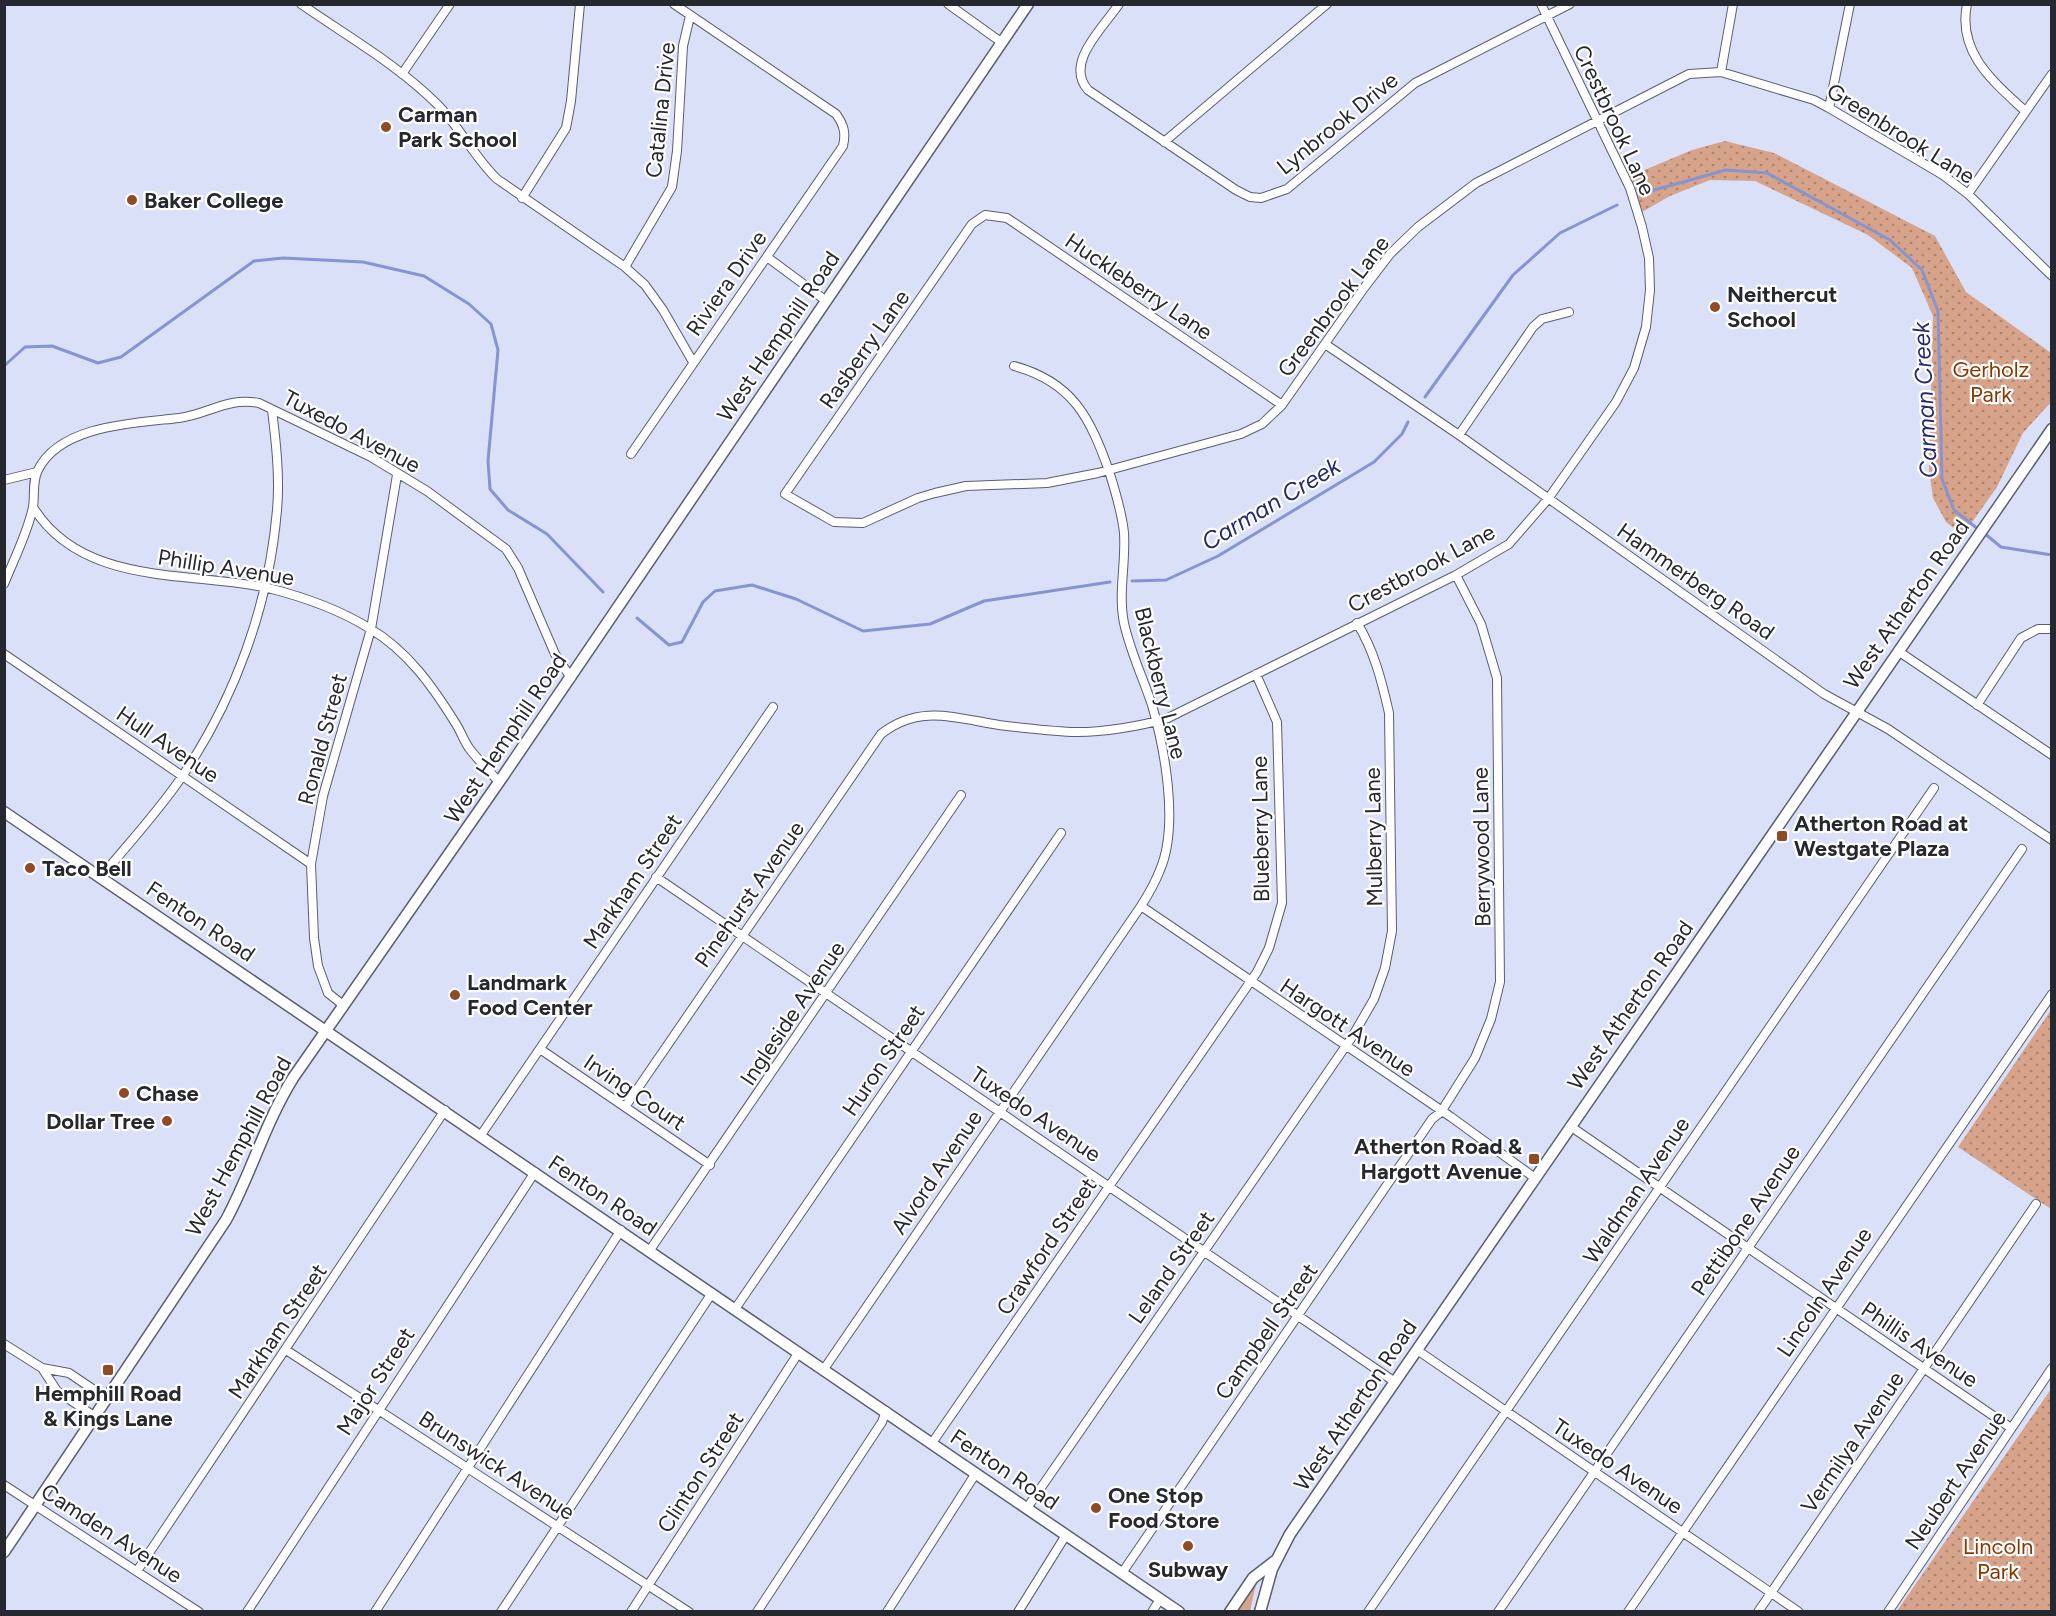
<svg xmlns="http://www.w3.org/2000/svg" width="2056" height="1616" font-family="Figtree,sans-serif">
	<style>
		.grass { fill: url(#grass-tufts) }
		.park { fill: url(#park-dots) }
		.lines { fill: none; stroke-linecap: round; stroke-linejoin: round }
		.stream { stroke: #8694d2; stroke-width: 3 }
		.street-casing { stroke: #595e71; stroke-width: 10 }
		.secondary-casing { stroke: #595e71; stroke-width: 13 }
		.street { stroke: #fff; stroke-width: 8 }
		.secondary { stroke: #fff; stroke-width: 10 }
		.poi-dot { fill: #904a24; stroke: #fff; stroke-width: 2 }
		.labels { text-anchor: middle; stroke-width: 4.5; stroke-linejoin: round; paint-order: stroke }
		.street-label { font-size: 22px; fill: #262830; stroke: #fff }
		.poi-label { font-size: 22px; font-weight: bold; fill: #262830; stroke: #fff; text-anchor: start }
		.park-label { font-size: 22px; fill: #873700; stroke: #fff }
		.water-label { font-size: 24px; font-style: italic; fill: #242972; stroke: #fff }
	</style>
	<defs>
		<pattern id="grass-tufts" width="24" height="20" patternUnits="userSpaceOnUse" patternTransform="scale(1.5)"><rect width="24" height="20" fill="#d7a38a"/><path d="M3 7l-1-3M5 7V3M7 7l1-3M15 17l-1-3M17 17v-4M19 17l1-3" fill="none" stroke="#ae8571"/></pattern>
		<pattern id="park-dots" width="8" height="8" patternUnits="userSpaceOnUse" patternTransform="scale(1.5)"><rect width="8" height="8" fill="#d7a38a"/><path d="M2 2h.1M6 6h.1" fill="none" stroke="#ae8571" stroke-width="1.8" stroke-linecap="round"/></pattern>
	</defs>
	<rect width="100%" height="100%" fill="#dae0f7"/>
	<path class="grass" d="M1257,1580l-7,31 -16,1z"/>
	<path class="park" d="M1725,141l49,12 161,83 31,56 85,61v49l-28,31 -26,54 -34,48 -17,-13 -13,-24 -4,-29 4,-153 -21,-48 -44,-33 -113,-54 -45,-1 -40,16 -28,16 -14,-35 64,-27z
		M2051,1010v199l-93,-62z
		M2051,1389v222h-154z"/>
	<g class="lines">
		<path class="stream" d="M1647,192l79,-22 41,3 123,67 32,30 16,41 4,168 12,31 24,19
			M4,366l21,-19 27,-1 46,17 23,-6 133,-96 29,-3 80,4 61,14 45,28 22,20 7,26 -10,111 2,28 18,21 39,24 56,58
			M1425,397l88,-122 47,-42 57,-28
			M1984,533l17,14 51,8
			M1132,581l34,-1 52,-24 156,-94 28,-28 6,-12
			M637,618l32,27 13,-3 21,-40 12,-11 37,-6 44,14 67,32 67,-7 54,-23 126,-19"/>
		<defs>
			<path id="street" d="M301,4c46,32 97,61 136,100 23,23 37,53 60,75l128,88 20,18 18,25 30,52
				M948,4l53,38
				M1119,4c-16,24 -55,59 -31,86l148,100 14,7 11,1 26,-9 128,-106 155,-79
				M1967,4c-10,49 27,78 58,107
				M1721,72l12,-68
				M402,74l48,-70
				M1829,108l21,-104
				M1164,142l163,-138
				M1968,194l84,-120
				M522,198l44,-70 5,-27 9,-97
				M767,257l58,43
				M625,267l47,-80 5,-36 6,-105 7,-30
				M1325,344l134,91 365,259 64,35 164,111
				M1282,405l-275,-187 -22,-3 -13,9 -187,270 49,28 29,1 55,-25 17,-5 31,-7 81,-3 51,-10 143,-39 21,-10 20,-19 82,-117 26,-34 28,-27 58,-44 213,-109 32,-2 93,28 15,8 114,67 25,19 84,82
				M1459,435l74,-108 9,-8 27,-7
				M631,454l212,-308c3,-13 1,-21 -7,-32l-162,-110
				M4,480l33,-8
				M33,507c49,80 157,64 235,81 36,9 70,21 101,40 39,23 64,59 87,96 5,8 8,17 13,24 9,12 20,23 30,34
				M4,584c10,-25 24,-52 29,-77 2,-12 -1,-26 5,-37 22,-45 97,-47 141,-52 30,-4 48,-21 80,-15l112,54 56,34 79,58 12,19 37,86 16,24
				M1898,651l154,104
				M4,654l307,210
				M1977,705l44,-67 17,-9h14
				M101,877c27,-33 56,-64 80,-99 54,-79 88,-173 96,-268 3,-32 -1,-68 -5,-100
				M656,877l739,505
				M1141,906l310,211 84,61
				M343,1005l-15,-12 -10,-27 -4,-28 -3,-74 12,-68 48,-167 26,-154
				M540,1049l170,116
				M625,1107l256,-373c38,-30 74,-16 118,-9 24,3 49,6 73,7 28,1 70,-6 96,-14l288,-143 53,-31 39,-45 68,-97 18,-34 12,-41 4,-37 -1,-32 -7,-31 -12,-39 -89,-184
				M1570,1126l441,302
				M481,1135l292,-428
				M650,1250l311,-455
				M735,1309l326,-476
				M4,1344l38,24 27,5 37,25
				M286,1350l403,262
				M1417,1350l382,262
				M42,1368l15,23 37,25
				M824,1369l317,-463c7,-11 14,-23 19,-36 19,-44 5,-120 -8,-165 -9,-27 -22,-54 -28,-82 -6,-30 2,-60 0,-90 -2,-21 -9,-43 -15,-62 -19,-53 -36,-89 -95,-105
				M932,1443l325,-471 12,-24 13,-45 -5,-181 -21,-48
				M4,1485l195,127
				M1027,1508l325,-471 22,-38 11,-31 7,-37 -3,-218c-7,-31 -15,-63 -32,-90
				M137,1571l308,-461
				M1122,1573l310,-454 9,-7 34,-54 16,-39 9,-37 -3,-304 -16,-54 -25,-49
				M247,1612l288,-440
				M375,1612l246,-382
				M501,1612l211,-319
				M631,1612l168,-260
				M757,1612l125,-190 4,-11
				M887,1612l89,-139
				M1018,1612l48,-77
				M1152,1612l8,-13
				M1368,1612l566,-824
				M1498,1612l524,-763
				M1628,1612l424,-618
				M1758,1612l278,-408
				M1888,1612l164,-244"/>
			<path id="secondary" d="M4,812l1175,800
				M4,1552l222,-332c25,-46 39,-97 67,-142l206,-296 529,-778
				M1230,1612l23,-34 22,-17
				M1260,1612l12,-43 18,-35 762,-1105"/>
		</defs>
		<use href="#street" class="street-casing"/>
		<use href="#secondary" class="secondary-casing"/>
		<use href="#street" class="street"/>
		<use href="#secondary" class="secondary"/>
	</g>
	<g class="poi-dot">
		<circle cx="386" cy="127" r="6"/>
		<circle cx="132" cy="200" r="6"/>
		<circle cx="1715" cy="307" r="6"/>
		<rect x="1776" y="830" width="12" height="12" rx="3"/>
		<circle cx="30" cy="868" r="6"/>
		<circle cx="455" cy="995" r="6"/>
		<circle cx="124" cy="1093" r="6"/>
		<circle cx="167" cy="1121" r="6"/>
		<rect x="1528" y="1153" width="12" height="12" rx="3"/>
		<rect x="102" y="1364" width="12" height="12" rx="3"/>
		<circle cx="1096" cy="1508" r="6"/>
		<circle cx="1188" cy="1546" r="6"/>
	</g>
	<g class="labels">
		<g class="street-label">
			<text transform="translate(660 110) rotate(-84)" y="8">Catalina Drive</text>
			<text transform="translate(1615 120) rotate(65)" y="8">Crestbrook Lane</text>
			<text transform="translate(1337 123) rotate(-39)" y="8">Lynbrook Drive</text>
			<text transform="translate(1901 133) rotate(32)" y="8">Greenbrook Lane</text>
			<text transform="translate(726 283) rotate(-55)" y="8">Riviera Drive</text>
			<text transform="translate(1139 286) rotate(34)" y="8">Huckleberry Lane</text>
			<text transform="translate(1333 306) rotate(-53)" y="8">Greenbrook Lane</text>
			<text transform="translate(778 336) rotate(-56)" y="8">West Hemphill Road</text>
			<text transform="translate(864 349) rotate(-55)" y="8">Rasberry Lane</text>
			<text transform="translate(352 431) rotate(28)" y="8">Tuxedo Avenue</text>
			<text transform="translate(226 567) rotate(9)" y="8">Phillip Avenue</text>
			<text transform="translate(1421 568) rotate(-28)" y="8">Crestbrook Lane</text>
			<text transform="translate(1696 581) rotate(35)" y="8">Hammerberg Road</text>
			<text transform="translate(1906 604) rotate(-55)" y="8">West Atherton Road</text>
			<text transform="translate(1161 683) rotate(76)" y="8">Blackberry Lane</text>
			<text transform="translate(505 738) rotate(-56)" y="8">West Hemphill Road</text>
			<text transform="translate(322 739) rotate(-75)" y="8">Ronald Street</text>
			<text transform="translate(168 744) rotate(34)" y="8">Hull Avenue</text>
			<text transform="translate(1260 829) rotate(-91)" y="8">Blueberry Lane</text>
			<text transform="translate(1373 837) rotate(-91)" y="8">Mulberry Lane</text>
			<text transform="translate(1481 847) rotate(-91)" y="8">Berrywood Lane</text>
			<text transform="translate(632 881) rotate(-56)" y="8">Markham Street</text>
			<text transform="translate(749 894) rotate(-55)" y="8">Pinehurst Avenue</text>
			<text transform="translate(201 921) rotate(34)" y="8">Fenton Road</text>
			<text transform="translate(1630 1005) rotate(-55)" y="8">West Atherton Road</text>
			<text transform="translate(792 1013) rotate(-56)" y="8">Ingleside Avenue</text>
			<text transform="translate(1348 1027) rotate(34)" y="8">Hargott Avenue</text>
			<text transform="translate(883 1060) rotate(-56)" y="8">Huron Street</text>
			<text transform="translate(635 1092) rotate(34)" y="8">Irving Court</text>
			<text transform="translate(1036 1114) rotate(34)" y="8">Tuxedo Avenue</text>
			<text transform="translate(238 1146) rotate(-62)" y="8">West Hemphill Road</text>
			<text transform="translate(936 1172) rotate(-56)" y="8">Alvord Avenue</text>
			<text transform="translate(1636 1190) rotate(-56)" y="8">Waldman Avenue</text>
			<text transform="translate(603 1195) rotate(34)" y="8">Fenton Road</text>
			<text transform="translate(1745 1220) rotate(-56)" y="8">Pettibone Avenue</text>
			<text transform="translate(1046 1246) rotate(-56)" y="8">Crawford Street</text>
			<text transform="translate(1171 1267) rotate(-55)" y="8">Leland Street</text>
			<text transform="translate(1824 1292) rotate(-56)" y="8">Lincoln Avenue</text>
			<text transform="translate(277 1331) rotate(-56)" y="8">Markham Street</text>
			<text transform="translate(1266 1331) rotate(-55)" y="8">Campbell Street</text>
			<text transform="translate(1920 1344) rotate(34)" y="8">Phillis Avenue</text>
			<text transform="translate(375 1381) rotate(-57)" y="8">Major Street</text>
			<text transform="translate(1355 1405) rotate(-56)" y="8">West Atherton Road</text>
			<text transform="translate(1852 1442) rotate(-56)" y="8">Vermilya Avenue</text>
			<text transform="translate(497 1465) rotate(33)" y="8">Brunswick Avenue</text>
			<text transform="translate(1618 1466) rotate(34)" y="8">Tuxedo Avenue</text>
			<text transform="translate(1005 1469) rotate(34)" y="8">Fenton Road</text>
			<text transform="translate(700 1472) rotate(-57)" y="8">Clinton Street</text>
			<text transform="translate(1955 1480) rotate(-56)" y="8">Neubert Avenue</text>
			<text transform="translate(112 1533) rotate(33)" y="8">Camden Avenue</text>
		</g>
		<g class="poi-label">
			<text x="398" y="122">Carman<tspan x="398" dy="25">Park School</tspan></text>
			<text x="144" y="208">Baker College</text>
			<text x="1727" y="302">Neithercut<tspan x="1727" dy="25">School</tspan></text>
			<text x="1794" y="831">Atherton Road at<tspan x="1794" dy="25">Westgate Plaza</tspan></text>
			<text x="42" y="876">Taco Bell</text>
			<text x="467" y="990">Landmark<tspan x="467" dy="25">Food Center</tspan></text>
			<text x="136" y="1101">Chase</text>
			<text x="155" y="1129" text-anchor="end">Dollar Tree</text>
			<text x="1522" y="1154" text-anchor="end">Atherton Road &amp;<tspan x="1522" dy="25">Hargott Avenue</tspan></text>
			<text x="108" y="1401" text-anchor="middle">Hemphill Road<tspan x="108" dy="25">&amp; Kings Lane</tspan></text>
			<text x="1108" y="1503">One Stop<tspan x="1108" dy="25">Food Store</tspan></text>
			<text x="1188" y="1577" text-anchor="middle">Subway</text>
		</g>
		<g class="park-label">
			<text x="1991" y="377">Gerholz<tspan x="1991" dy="25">Park</tspan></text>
			<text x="1998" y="1554">Lincoln<tspan x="1998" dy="25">Park</tspan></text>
		</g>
		<g class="water-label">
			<text transform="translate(1925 400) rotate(-93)" y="8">Carman Creek</text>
			<text transform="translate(1271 504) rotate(-31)" y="8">Carman Creek</text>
		</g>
	</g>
	<rect width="2056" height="1616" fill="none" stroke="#262830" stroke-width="12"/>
</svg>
